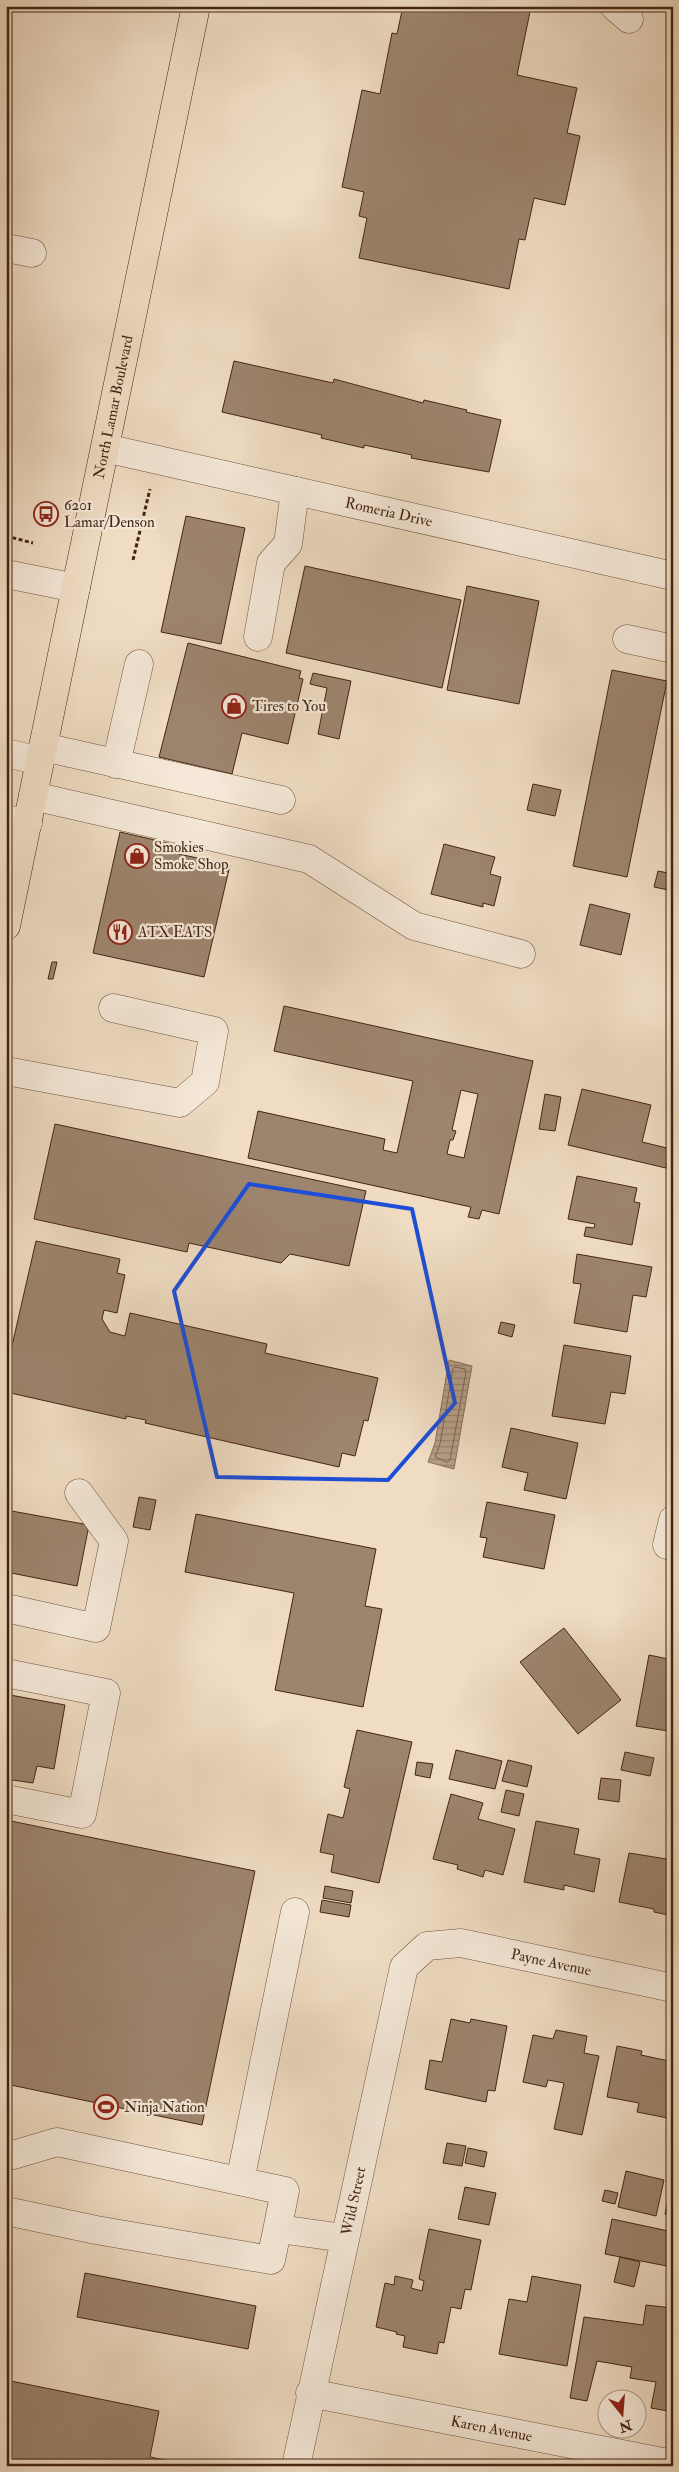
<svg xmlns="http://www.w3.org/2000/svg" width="679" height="2472" font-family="'IM FELL Double Pica',serif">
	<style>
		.water { fill: url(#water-rules); stroke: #886e58 }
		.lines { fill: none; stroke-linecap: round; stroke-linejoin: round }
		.shore { stroke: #7c624c; stroke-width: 1 }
		.building { fill: #9d846e; stroke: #442512; fill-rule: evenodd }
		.minor-casing { stroke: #6f533e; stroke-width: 29 }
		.major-casing { stroke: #442512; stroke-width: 29 }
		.path { stroke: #442512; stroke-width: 3; stroke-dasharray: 4 2.5; stroke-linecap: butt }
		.minor { stroke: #f5e8d8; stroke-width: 28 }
		.major { stroke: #efdcc3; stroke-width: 28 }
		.marked { fill: none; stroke: #1d4ed8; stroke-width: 4; stroke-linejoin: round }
		.labels { text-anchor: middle; stroke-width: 4.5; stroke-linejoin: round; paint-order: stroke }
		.street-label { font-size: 15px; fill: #442512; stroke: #f5e8d8 }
		.poi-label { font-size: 15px; fill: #442512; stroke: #f5e8d8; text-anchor: start }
	</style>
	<defs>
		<pattern id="water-rules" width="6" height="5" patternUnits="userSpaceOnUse" patternTransform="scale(1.25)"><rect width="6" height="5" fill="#b59e87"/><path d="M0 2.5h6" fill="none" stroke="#95816d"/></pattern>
	</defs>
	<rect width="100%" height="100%" fill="#efdcc3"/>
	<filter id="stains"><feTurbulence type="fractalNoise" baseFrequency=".004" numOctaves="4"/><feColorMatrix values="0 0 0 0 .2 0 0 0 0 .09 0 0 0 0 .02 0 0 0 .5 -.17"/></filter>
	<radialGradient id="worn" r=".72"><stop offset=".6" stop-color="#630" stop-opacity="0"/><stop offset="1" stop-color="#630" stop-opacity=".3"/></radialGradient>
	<path class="water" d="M449,1360l23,6 -18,103 -26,-7 7,-19z"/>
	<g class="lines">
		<path class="shore" d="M455,1367l10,2 1,3 -16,88 -3,2 -12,-5 5,-13 13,-75z"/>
	</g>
	<path class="building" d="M403,6l128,1 -14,68 60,13 -10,45 13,3 -15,69 -31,-7 -9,42 -6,-1 -10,50 -150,-31 8,-40 -8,-2 5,-24 -22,-5 20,-97 18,4 12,-61 5,1z
		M234,361l99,22 1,-4 89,24 1,-3 43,10 -1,2 35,8 -12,52 -78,-14 1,-3 -48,-10v3l-43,-10 1,-3 -100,-23z
		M186,516l59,12 -24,116 -60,-12z
		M305,566l156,34 -19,88 -156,-35z
		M467,586l72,15 -20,103 -72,-14z
		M188,643l113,28 -2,7 4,1 -15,65 -46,-11 -10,41 -73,-17z
		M612,670l55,11 -40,196 -54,-11z
		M313,673l38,8 -12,58 -21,-5 9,-46 -17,-4z
		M533,784l28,6 -6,26 -28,-6z
		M120,832l56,13 -2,8 56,12 -26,112 -111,-24z
		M444,844l51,13 -5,17 11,3 -7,29 -11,-3v4l-52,-13z
		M658,871l15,3v17l-19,-4z
		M590,904l40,10 -9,41 -41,-10z
		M52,962h5l-4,17h-5z
		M284,1006l249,55 -34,153 -17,-4 -3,9 -11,-2 3,-10 -223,-49 10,-47 127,28 -2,11 14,3 16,-72 -139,-30zM461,1090l17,4 -14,64 -17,-4 3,-14h3l3,-9 -4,-1z
		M582,1089l69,16 -9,37 29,7 -5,19 -98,-23z
		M545,1094l16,3 -6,34 -16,-2z
		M55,1124l311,67 -17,75 -59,-12 -9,9 -92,-20 -2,9 -153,-33z
		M577,1176l60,12 -3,14 6,1 -8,42 -48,-9 2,-9 8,1 1,-4 -27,-5z
		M36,1241l84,18 -3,14 8,2 -8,38 -13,-3 -2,9 8,13 15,4 5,-23 137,31 -2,9 113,25 -10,43 -4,-1 -9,36 -13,-3 -3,14 -194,-44 1,-3 -20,-4v3l-120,-27v-20z
		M577,1254l75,13 -6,30 -13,-2 -6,37 -53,-9 7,-39 -8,-1z
		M501,1322l14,3 -3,12 -14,-4z
		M564,1345l67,11 -6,38 -14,-2 -6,32 -53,-8z
		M511,1428l67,15 -12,56 -42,-9 4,-17 -26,-6z
		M139,1497l17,3 -6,30 -17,-3z
		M487,1502l68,13 -11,54 -61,-12 4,-19 -7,-1z
		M6,1510l83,15 -12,61 -71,-14z
		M196,1514l180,35 -11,57 17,3 -19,98 -88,-17 19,-97 -109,-21z
		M564,1628l57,72 -43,34 -58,-72z
		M649,1655l24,5v47l-5,24 -32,-5z
		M6,1682l7,1 -3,12 55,10 -11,64 -17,-3 -4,17 -27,-4z
		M357,1730l55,12 -33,141 -48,-11 3,-17 -14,-3 8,-38 15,4 7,-29 -6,-2z
		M456,1750l46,11 -7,28 -46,-10z
		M625,1752l29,6 -4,18 -29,-6z
		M508,1760l24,6 -5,21 -25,-6z
		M417,1762l16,2 -3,14 -15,-3z
		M601,1778l20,2 -2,22 -21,-3z
		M506,1790l18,4 -5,22 -18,-4z
		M451,1794l32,9 -5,16 37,10 -12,46 -18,-5 -2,7 -26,-8 1,-4 -25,-6z
		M6,1820l249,51 -53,254 -196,-41z
		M536,1821l43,8 -5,25 26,5 -6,33 -30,-7v5l-40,-8z
		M629,1853l44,7v56l-19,-4v-3l-35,-7z
		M325,1886l28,5 -2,12 -28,-5z
		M322,1900l29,5 -2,12 -29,-5z
		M451,2019l19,4 1,-4 36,7 -12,65 -7,-1 -2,12 -61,-13 5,-29 12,2z
		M556,2030l31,6 -3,17 15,3 -17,79 -28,-6 10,-46 -16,-3 -2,7 -23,-5 10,-47 20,4z
		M617,2046l25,5 -1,4 28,6 1,-9h3v67l-36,-7 2,-9 -32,-6z
		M447,2143l19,3 -4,20 -19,-3z
		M468,2148l19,4 -3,15 -19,-4z
		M626,2171l38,9 -8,36 -38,-9z
		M465,2187l31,6 -7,32 -31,-6z
		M605,2190l13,3 -3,11 -13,-3z
		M670,2191l3,1v24l-8,-2z
		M612,2219l61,13 -1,35 -67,-13z
		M429,2229l52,11 -10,50 -6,-1 -4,20 -10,-2 -7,36 -5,-1 -2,12 -34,-7 2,-11 -9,-2 1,-2 -21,-5 9,-44 9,2 1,-9 18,4 -2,8 11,3 2,-10 -5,-2z
		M620,2257l20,5 -6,25 -20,-5z
		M85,2273l171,33 -8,43 -171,-32z
		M532,2276l49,9 -14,81 -68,-12 10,-55 18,3z
		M646,2305l27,3v104l-22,-4 5,-26 -26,-4 2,-11 -35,-6 -10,40 -17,-3 14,-81 59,8z
		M6,2380l153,31 -9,46 43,9h-187z"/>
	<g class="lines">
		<defs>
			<g id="minor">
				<path d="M614,6l15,13"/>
				<path d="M6,248l26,5"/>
				<path id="s1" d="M105,448l568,128"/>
				<path d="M6,574l70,14"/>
				<path d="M258,637l13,-74 17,-19 7,-53"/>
				<path d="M627,639l46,10"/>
				<path d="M43,747l238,53"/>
				<path d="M6,753l34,8"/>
				<path d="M116,764l23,-100"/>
				<path d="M33,796l276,63 105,67 107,28"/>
				<path d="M6,819l22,4"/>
				<path d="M6,1071l174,32 25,-21 9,-51 -101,-23"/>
				<path d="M673,1520l-6,25 6,1"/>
				<path d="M6,1608l90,20 18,-87 -35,-48"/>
				<path d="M6,1673l100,20 -24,121 -76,-15"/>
				<path d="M6,2154l7,1 44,-13 228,49 -14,69 -175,-30 -90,-19"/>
				<path d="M240,2181l55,-269"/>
				<path d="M279,2229l65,9"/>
				<path id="s2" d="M310,2393l363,71"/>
				<path id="s3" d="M296,2466l108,-499 23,-21 34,-3 212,45"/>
			</g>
			<g id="major">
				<path id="s4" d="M6,926l190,-920"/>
			</g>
		</defs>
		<use href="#minor" class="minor-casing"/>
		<use href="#major" class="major-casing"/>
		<path class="path" d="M6,536l27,7
			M133,560l17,-71"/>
		<use href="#minor" class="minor"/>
		<use href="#major" class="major"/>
	</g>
	<path class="marked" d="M249,1184l163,25 43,194 -67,77 -171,-3 -43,-186z"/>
	<defs>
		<symbol id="bus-ring" viewBox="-11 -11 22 22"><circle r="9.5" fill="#f5e8d8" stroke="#8f2418" stroke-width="1.5"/><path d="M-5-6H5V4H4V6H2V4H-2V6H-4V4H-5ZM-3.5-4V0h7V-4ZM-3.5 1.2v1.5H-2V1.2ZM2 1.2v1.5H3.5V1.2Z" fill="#8f2418"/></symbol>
		<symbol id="shop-ring" viewBox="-11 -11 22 22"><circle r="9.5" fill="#f5e8d8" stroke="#8f2418" stroke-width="1.5"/><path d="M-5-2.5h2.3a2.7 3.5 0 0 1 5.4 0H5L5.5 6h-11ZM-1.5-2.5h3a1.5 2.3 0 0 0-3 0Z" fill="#8f2418"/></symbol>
		<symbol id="restaurant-ring" viewBox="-11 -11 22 22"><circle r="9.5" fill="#f5e8d8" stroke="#8f2418" stroke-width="1.5"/><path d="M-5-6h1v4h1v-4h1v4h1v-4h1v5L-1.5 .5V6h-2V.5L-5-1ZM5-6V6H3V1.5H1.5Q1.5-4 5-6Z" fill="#8f2418"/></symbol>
		<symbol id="stadium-ring" viewBox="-11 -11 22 22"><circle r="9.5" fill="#f5e8d8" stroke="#8f2418" stroke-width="1.5"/><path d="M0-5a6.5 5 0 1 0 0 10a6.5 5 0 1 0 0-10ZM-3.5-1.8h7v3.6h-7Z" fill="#8f2418"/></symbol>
	</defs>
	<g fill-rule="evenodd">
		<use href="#bus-ring" x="32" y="500" width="28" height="28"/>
		<use href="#shop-ring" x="220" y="692" width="28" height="28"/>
		<use href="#shop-ring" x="123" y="842" width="28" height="28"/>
		<use href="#restaurant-ring" x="106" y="918" width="28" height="28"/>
		<use href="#stadium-ring" x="92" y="2093" width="28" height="28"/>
	</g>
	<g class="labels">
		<g class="street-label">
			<text dy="5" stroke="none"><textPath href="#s4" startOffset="530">North Lamar Boulevard</textPath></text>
			<text dy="5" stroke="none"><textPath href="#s1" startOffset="291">Romeria Drive</textPath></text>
			<text dy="5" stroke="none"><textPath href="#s3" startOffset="668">Payne Avenue</textPath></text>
			<text dy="5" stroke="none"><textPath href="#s3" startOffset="271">Wild Street</textPath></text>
			<text dy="5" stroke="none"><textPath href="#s2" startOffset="185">Karen Avenue</textPath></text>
		</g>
		<g class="poi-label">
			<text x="64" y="510">6201<tspan x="64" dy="17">Lamar/Denson</tspan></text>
			<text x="252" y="711">Tires to You</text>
			<text x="154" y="852">Smokies<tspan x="154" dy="17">Smoke Shop</tspan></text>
			<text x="138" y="937">ATX EATS</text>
			<text x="124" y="2112">Ninja Nation</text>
		</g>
	</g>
	<rect width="679" height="2472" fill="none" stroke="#efdcc3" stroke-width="25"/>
	<rect x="8" y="8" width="664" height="2457" fill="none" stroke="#442512" stroke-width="2.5"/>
	<rect x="12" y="12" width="654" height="2447" fill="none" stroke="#442512"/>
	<g transform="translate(622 2414) rotate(163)"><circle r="24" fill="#f5e8d8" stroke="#ae9a89"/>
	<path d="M0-4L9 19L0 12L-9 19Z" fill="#8f2418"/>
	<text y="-8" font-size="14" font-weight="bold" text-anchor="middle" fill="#442512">N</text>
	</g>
	<rect width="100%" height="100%" filter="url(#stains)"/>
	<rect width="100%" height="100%" fill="url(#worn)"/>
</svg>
